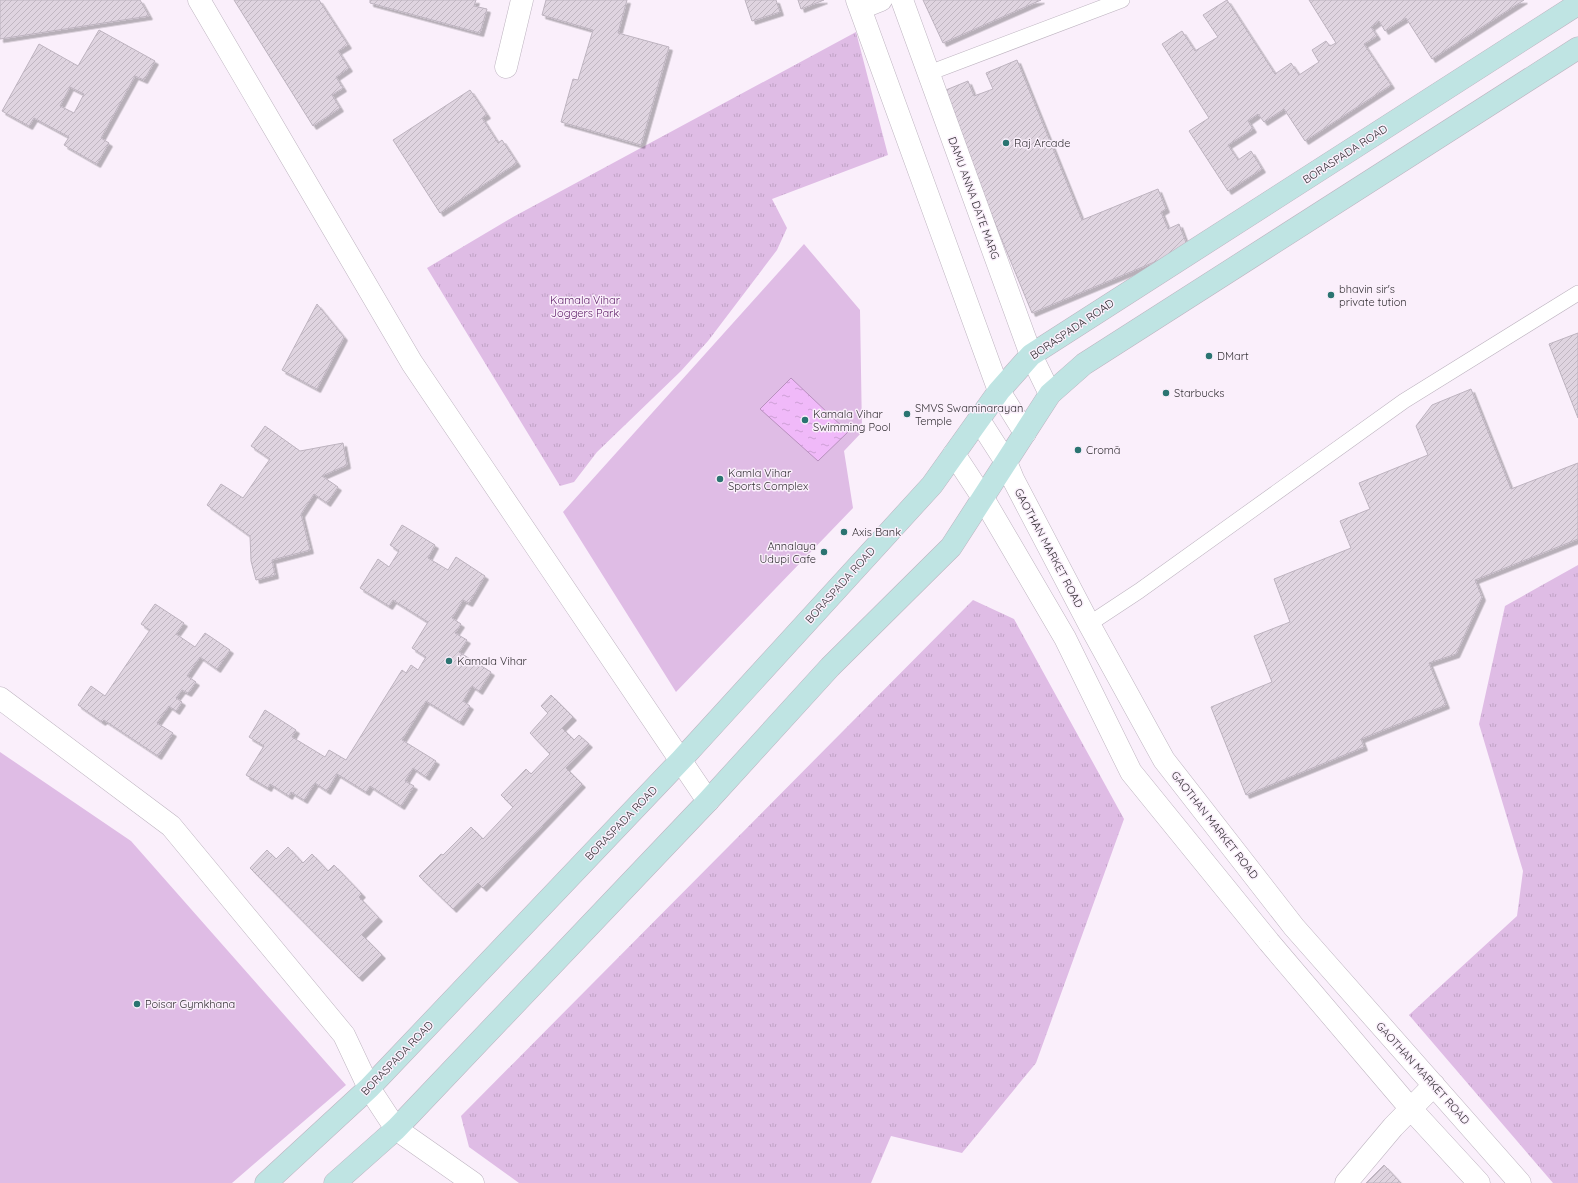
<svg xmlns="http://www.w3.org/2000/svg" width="1578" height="1183" font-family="Quicksand,sans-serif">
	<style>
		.grass { fill: url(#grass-tufts) }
		.pitch { fill: #dfbce5 }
		.water { fill: url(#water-ripples); stroke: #b890be }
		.building { fill: url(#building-hatch); stroke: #bdb3bf; fill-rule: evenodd; filter: url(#shadow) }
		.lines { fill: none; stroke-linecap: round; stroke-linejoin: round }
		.service-casing { stroke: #beb4c0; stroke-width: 16 }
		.pedestrian-casing { stroke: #beb4c0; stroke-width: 23 }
		.minor-casing { stroke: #beb4c0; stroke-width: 23 }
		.tertiary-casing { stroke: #beb4c0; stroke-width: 23 }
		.secondary-casing { stroke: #beb4c0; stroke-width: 23 }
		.service { stroke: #fff; stroke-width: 15 }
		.pedestrian { stroke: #fff; stroke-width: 22 }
		.minor { stroke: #fff; stroke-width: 22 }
		.tertiary { stroke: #fff; stroke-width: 22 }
		.secondary { stroke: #bfe4e3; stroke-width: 22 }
		.poi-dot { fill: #2a7471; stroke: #faeffb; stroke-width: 1.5 }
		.labels { text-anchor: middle; stroke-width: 3; stroke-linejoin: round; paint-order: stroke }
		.poi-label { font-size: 11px; fill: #353136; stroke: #faeffb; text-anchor: start }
		.street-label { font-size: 11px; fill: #353136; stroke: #faeffb }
		.park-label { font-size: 11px; fill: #5c1b66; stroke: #faeffb }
	</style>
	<defs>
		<pattern id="grass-tufts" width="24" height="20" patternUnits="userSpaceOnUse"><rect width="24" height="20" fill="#dfbce5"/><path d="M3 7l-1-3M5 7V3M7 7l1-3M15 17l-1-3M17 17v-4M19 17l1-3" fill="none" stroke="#c0a2c5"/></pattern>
		<pattern id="water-ripples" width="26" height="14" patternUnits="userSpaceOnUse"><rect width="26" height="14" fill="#f0b9f9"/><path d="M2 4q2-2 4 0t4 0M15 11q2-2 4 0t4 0" fill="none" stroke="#cea0d6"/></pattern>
		<pattern id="building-hatch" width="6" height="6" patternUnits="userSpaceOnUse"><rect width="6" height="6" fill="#dfd4e0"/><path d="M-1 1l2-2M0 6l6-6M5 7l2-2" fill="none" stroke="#c0b6c1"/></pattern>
		<filter id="shadow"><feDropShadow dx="3.5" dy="3.5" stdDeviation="0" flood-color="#0004"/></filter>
	</defs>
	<rect width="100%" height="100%" fill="#faeffb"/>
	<path class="grass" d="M856,32l32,123 -116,44 15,29 -10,22 -69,91 -27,30 -84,81 -23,30 -14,4 -133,-218 86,-51z
		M1578,565v618h-25l-144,-168 108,-99 6,-45 -44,-147 26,-118z
		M973,600l41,19 110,200 -88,244 -74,90 -71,-17 -20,47h-352l-50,-36 -8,-31z"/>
	<path class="pitch" d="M804,244l56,66 2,122 -18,19 9,57 -177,184 -113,-180z
		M0,752l131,89 215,244 -114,98h-232z"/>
	<path class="water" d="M791,378l57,54 -30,29 -58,-52z"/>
	<path class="building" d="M0,0h140l9,16 -149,23z
		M234,0h85l29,45 -10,6 11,17 -13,9 7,11 -11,7 8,13 -27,18z
		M370,0h106l-2,6 13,3 -7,24 -110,-30z
		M546,0h81l-9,33 51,14 -28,98 -80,-23 12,-43 5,1 15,-50 -51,-15z
		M745,0h31l4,12 -28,9z
		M798,0h26l-23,9z
		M923,0h118l-98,43z
		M1227,0l48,74 16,-11 8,12 20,-13 -7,-12 14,-9 4,5 6,-3 -27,-43h215l-92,59 -26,-41 -21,13 -6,-10 -8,6 6,9 -13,8 27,41 -86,56 -21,-32 -20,13 -6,-8 -10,7 5,8 -25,16 10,15 13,-9 11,18 -34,22 -39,-60 20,-13 -47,-74 20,-13 13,20 23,-14 -15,-22z
		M99,30l56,31 -11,19 -9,-4 -34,62 8,5 -12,21 -33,-19 5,-8 -35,-19 -5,8 -27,-15 37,-67 39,22zM70,87l14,7 -10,19 -14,-7z
		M1017,60l65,160 76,-31 8,20 -5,3 7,17 11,-5 9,24 -156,65 -91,-221 27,-11 6,15 19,-7 -7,-16z
		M470,90l17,25 -5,3 16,25 4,-3 15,23 -77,50 -47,-73z
		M317,304l27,33 -27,52 -35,-19z
		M1578,333v85l-29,-74z
		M1471,389l40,100 67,-26v76l-103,41 7,17 -26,57 -27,9 17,42 -85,34 3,8 -118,48 -35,-88 61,-25 -18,-46 36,-14 -16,-43 77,-31 -11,-27 30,-12 -11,-26 69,-28 -12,-29 16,-21z
		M265,426l35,25 43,-8 4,22 -25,11 16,11 -11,16 -13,-9 -13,20 9,36 -38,10 3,15 -19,5 -5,-19 -1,-25 -43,-31 14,-21 22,14 27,-39 -19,-13z
		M402,525l33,20 -7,13 20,12 8,-13 29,19 -16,27 -6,-3 -11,18 9,6 -6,9 12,7 -8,12 32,20 -12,19 -7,-5 -9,15 7,5 -10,16 -34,-21 -24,39 34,21 -10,16 -13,-9 -8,13 9,5 -13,20 -31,-20 -4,6 -29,-18 -10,17 -12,-8 -11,17 -13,-8 -2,4 -19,-12 -2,4 -22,-13 18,-29 -15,-9 16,-27 31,20 -4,7 33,20 4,-7 17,10 56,-90 4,3 5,-8 7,5 8,-13 -14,-9 16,-26 -35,-22 -4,6 -29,-18 18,-29 11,8 10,-16 -9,-6z
		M155,604l29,19 -8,11 19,13 10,-14 25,17 -13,19 -17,-12 -13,19 9,6 -8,11 -6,-3 -6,8 6,4 -6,9 -7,-5 -12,17 16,10 -15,23 -54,-36 -2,2 -24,-17 13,-19 14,10 45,-66 -9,-6z
		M551,695l22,22 -11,11 12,12 5,-5 10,9 -23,24 16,16 -99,104 -5,-5 -25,26 -34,-33 22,-22 2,1 28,-28 12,12 30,-32 -12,-12 25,-26 5,5 19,-20 -20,-21 18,-20 -7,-7z
		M288,847l15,16 9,-9 16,17 6,-6 28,29 -3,3 20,21 -17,17 20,20 -23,23 -109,-110 17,-18 9,9z
		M1384,1165l17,18h-35z"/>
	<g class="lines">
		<defs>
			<path id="service" d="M929,73l193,-73
				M1089,624l50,-33 265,-190 174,-108"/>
			<path id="pedestrian" d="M506,67l16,-67"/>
			<path id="minor" d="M199,0l213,363 296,438
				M979,420l27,42 7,17 76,145 75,136 130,167 226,256
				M954,454l29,44 82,140 66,134 138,170 141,166 69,75
				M0,698l171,128 173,209 25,53
				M1346,1183l47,-56 41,-42"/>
			<path id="tertiary" d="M857,0l142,391 26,42
				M902,0l129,355 19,39
				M861,8l20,-8
				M369,1088l27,41 77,54"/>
			<path id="secondary" d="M266,1183l103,-95 312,-328 251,-275 67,-94 32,-36 547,-351
				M335,1183l61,-54 312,-328 122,-134 121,-120 99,-153 34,-30 494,-316"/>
		</defs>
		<use href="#service" class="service-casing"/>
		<use href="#pedestrian" class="pedestrian-casing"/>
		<use href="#minor" class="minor-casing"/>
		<use href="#tertiary" class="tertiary-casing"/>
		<use href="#secondary" class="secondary-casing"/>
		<use href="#service" class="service"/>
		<use href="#pedestrian" class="pedestrian"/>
		<use href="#minor" class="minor"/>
		<use href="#tertiary" class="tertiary"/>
		<use href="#secondary" class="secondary"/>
	</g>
	<g class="poi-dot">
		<circle cx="1006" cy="143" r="4"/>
		<circle cx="1331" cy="295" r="4"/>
		<circle cx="1209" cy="356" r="4"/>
		<circle cx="1166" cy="393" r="4"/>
		<circle cx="907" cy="414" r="4"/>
		<circle cx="805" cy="420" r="4"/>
		<circle cx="1078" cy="450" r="4"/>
		<circle cx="720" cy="479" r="4"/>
		<circle cx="844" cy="532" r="4"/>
		<circle cx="824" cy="552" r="4"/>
		<circle cx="449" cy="661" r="4"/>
		<circle cx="137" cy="1004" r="4"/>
	</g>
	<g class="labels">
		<g class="poi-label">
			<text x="1014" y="147">Raj Arcade</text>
			<text x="1339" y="293">bhavin sir's<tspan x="1339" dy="13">private tution</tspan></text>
			<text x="1217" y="360">DMart</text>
			<text x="1174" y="397">Starbucks</text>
			<text x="915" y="412">SMVS Swaminarayan<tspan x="915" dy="13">Temple</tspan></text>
			<text x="813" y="418">Kamala Vihar<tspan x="813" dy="13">Swimming Pool</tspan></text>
			<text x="1086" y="454">Cromā</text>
			<text x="728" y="477">Kamla Vihar<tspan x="728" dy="13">Sports Complex</tspan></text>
			<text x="852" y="536">Axis Bank</text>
			<text x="816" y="550" text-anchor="end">Annalaya<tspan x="816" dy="13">Udupi Cafe</tspan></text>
			<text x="457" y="665">Kamala Vihar</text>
			<text x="145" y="1008">Poisar Gymkhana</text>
		</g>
		<g class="street-label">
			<text transform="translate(1345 154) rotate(-33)" y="4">BORASPADA ROAD</text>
			<text transform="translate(974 198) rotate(70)" y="4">DAMU ANNA DATE MARG</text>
			<text transform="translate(1072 329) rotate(-34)" y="4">BORASPADA ROAD</text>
			<text transform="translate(1049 548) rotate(62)" y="4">GAOTHAN MARKET ROAD</text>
			<text transform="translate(840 585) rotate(-48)" y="4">BORASPADA ROAD</text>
			<text transform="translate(621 823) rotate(-46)" y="4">BORASPADA ROAD</text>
			<text transform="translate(1215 825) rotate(52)" y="4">GAOTHAN MARKET ROAD</text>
			<text transform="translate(397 1058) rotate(-46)" y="4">BORASPADA ROAD</text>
			<text transform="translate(1423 1073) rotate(48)" y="4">GAOTHAN MARKET ROAD</text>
		</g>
		<g class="park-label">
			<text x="585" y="304">Kamala Vihar<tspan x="585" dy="13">Joggers Park</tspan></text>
		</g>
	</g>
</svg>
